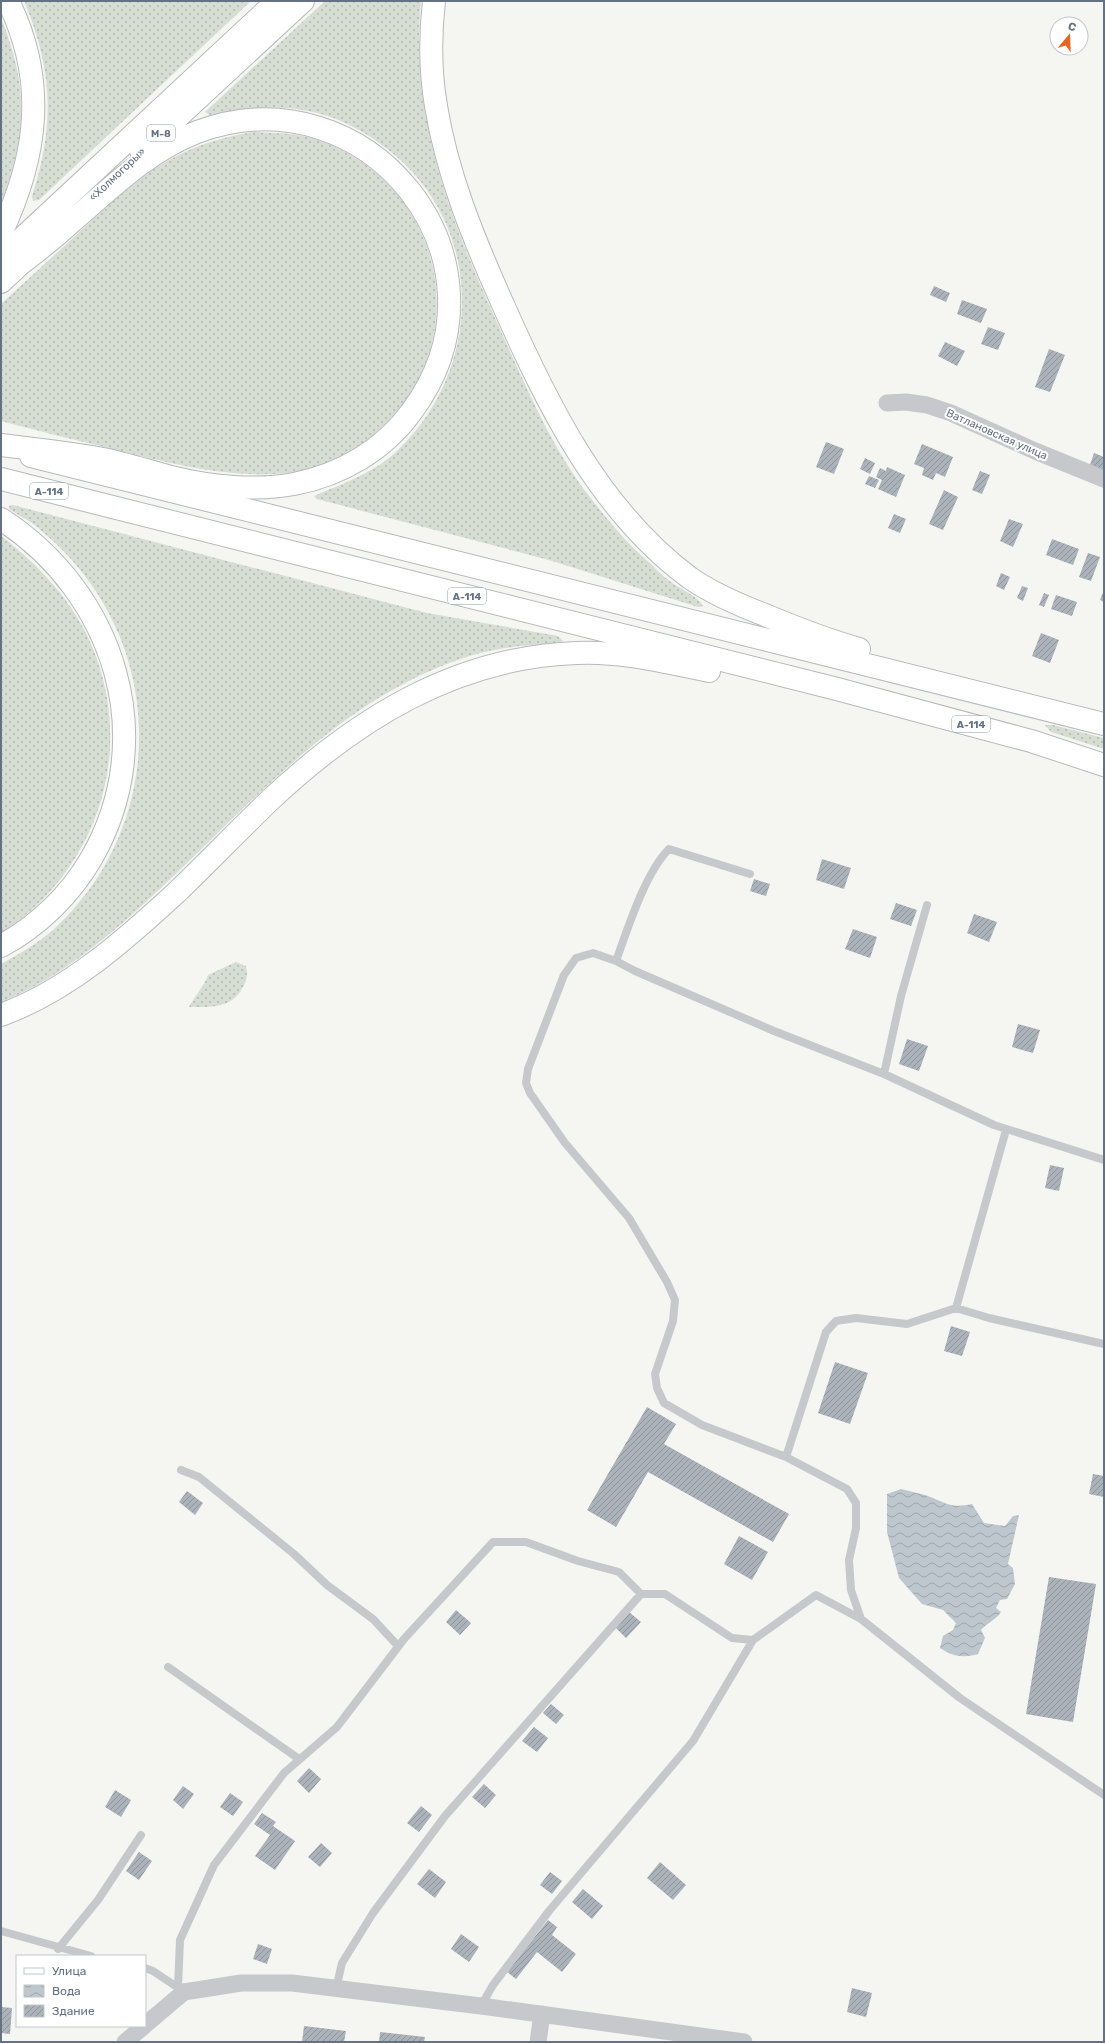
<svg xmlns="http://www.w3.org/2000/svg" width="1105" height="2043" font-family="Rubik,sans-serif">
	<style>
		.grass { fill: url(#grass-dots) }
		.water { fill: url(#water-waves) }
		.building { fill: url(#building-hatch) }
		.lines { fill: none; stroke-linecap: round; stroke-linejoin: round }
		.primary-casing { stroke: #b6b9be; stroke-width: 24 }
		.highway-casing { stroke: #b6b8bc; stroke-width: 24 }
		.lane { stroke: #c6c8cc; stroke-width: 8 }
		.street { stroke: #c6c8cc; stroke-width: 17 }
		.primary { stroke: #fff; stroke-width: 22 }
		.highway { stroke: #fff; stroke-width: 22 }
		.labels { text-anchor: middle; stroke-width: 4; stroke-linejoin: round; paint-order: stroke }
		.shield { fill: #fff; stroke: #929ca9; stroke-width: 1 }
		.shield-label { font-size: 10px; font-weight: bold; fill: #647284 }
		.street-label { font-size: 11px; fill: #647284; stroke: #fff }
	</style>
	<defs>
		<pattern id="grass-dots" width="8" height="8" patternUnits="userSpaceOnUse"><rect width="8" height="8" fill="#d6ddd3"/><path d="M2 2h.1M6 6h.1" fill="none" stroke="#b1b8b1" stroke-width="1.8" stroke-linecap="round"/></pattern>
		<pattern id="water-waves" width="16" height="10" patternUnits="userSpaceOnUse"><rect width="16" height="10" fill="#bec7ce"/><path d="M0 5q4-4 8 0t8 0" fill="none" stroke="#9ea6ad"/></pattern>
		<pattern id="building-hatch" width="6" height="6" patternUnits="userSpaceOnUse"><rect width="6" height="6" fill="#abb2b9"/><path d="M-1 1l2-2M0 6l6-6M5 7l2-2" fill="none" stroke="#8f959c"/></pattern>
	</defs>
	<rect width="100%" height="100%" fill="#f5f6f2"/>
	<path class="grass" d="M24,1h227l-212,199 -6,1 -1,-5c23,-70 21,-127 -8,-195z
		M325,1h96c-12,127 36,233 87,346 23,51 47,105 81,149 19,24 38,48 61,67 6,7 13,13 21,19 10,8 26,13 32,24l-5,1 -149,-47 -232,-61 -3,-3c28,-12 60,-23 83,-45 88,-84 89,-227 -11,-303 -22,-17 -46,-30 -73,-36 -35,-8 -69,-4 -103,3l-5,-3z
		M1,18c28,70 26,115 0,186z
		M254,132c22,1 44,1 65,8 128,46 160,207 54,295 -24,20 -55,35 -86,38 -57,6 -115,-9 -170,-23 -39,-9 -77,-19 -116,-29v-117c24,-22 48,-44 72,-66 60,-55 96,-93 181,-106z
		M13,505l414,108 131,23 5,5 -6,2c-28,2 -57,4 -84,12 -136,41 -226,155 -327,247 -44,40 -90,78 -145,100v-38c18,-10 38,-21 53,-35 100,-92 114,-244 31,-353 -15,-20 -33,-37 -53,-53 -7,-5 -16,-9 -23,-14v-3z
		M1,536c37,28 72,65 90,108 46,106 7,227 -90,289z
		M1045,725h8l51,13v11l-53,-17z
		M236,962l10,4c2,9 1,13 -3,21 -11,22 -33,20 -54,20 6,-12 15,-20 19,-32z"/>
	<path class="water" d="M901,1489c8,2 16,4 24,6 21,7 23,14 47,9l12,19 21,3 8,-10 6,-1 -11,49 5,4 2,16 -8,15 -7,1 -4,8 5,4c-5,8 -13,10 -20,18l4,8 -7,16c-15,4 -24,3 -38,-6l3,-12 10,-6 3,-7 -13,-13 -21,-6 -23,-26 -12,-46v-38z"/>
	<path class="building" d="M934,286l16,7 -4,9 -16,-7z
		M962,300l25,9 -6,14 -24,-9z
		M988,327l17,6 -7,17 -17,-6z
		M945,342l20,9 -8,15 -19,-10z
		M1049,349l16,6 -15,37 -15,-5z
		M826,442l18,7 -10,25 -18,-7z
		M922,444l31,13 -8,20 -9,-4 -3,7 -11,-5 2,-7 -10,-4z
		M1094,453l10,4v17l-15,-6z
		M865,458l10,5 -5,11 -10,-5z
		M887,467l18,8 -9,22 -18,-8 4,-9 -6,-3 4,-9 6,3z
		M980,471l10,4 -8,19 -10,-4z
		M869,476l10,4 -4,8 -10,-4z
		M944,490l14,7 -15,33 -14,-6z
		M894,514l12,5 -6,14 -12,-5z
		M1009,519l14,5 -10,23 -13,-6z
		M1052,539l27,10 -6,16 -27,-10z
		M1088,553l12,4 -9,24 -12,-4z
		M1001,573l9,4 -6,13 -8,-4z
		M1022,586l6,2 -5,13 -6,-3z
		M1104,590v12l-4,-2z
		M1044,593l5,2 -5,12 -5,-2z
		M1056,595l21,7 -5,14 -21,-7z
		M1041,633l18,7 -9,23 -18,-7z
		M822,859l29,9 -7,21 -28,-9z
		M754,879l16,5 -4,12 -16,-5z
		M896,903l21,7 -6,16 -21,-7z
		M974,914l23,8 -8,20 -22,-9z
		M853,929l24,8 -7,21 -25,-9z
		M1018,1024l22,6 -7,23 -21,-6z
		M907,1039l21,7 -9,25 -20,-7z
		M1050,1165l14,3 -5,23 -14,-3z
		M951,1326l19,6 -8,24 -18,-5z
		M835,1362l33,11 -18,51 -32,-11z
		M647,1407l29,17 -12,20 125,70 -16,28 -125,-70 -32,55 -29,-17z
		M1093,1474l11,2v21l-15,-3z
		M187,1491l16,12 -8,12 -16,-13z
		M739,1536l29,16 -16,28 -28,-16z
		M1049,1577l47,7 -23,138 -47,-8z
		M456,1610l15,13 -11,12 -14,-13z
		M629,1612l12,10 -15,16 -11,-11z
		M551,1704l13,11 -8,9 -13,-11z
		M534,1727l14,11 -11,14 -15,-11z
		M309,1768l12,11 -12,14 -12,-12z
		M484,1784l12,11 -11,13 -13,-11z
		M183,1786l11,8 -11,15 -10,-9z
		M115,1790l16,10 -10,17 -16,-10z
		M230,1793l13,9 -10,14 -13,-9z
		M421,1806l11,9 -13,17 -12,-9z
		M262,1813l14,9 -3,4 22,15 -20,29 -20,-14 15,-21 -16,-11z
		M321,1843l11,10 -12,14 -12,-10z
		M139,1852l13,9 -13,19 -13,-9z
		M660,1862l26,23 -13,15 -26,-22z
		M429,1869l17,13 -11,16 -18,-14z
		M550,1872l12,9 -10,13 -12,-9z
		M583,1889l20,17 -11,13 -20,-17z
		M548,1920l9,7 -5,8 24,19 -14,18 -25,-20 -21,27 -9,-7z
		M461,1934l18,13 -10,15 -18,-13z
		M258,1944l14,5 -5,15 -14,-5z
		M852,1988l20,5 -6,24 -19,-5z
		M1,2007l11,1 -2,26 -9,-1z
		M304,2026l42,5 -2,11h-42z
		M380,2032l45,5 -1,5h-45z"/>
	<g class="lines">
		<defs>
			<path id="primary" d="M434,1c-4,35 -4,70 2,105 11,68 37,131 65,194 45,102 97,210 189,278 23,16 49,27 75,37 31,13 62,25 94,34
				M1,233c37,-78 46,-153 7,-232
				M31,456l1073,268
				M1,479l836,210 194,52 73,24
				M1,1015c68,-25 124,-75 176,-123 31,-30 61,-61 92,-91 86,-81 186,-144 308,-148 45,-2 88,9 132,18"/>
			<path id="highway" d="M141,151l162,-150
				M1,258l276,-257
				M1,282l29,-27
				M1,445c34,4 68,8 102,14 24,5 48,13 72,19 36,9 82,13 119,6 47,-9 90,-34 118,-73 110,-149 -43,-343 -215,-279 -51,20 -88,58 -129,93 -15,14 -32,27 -49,40
				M1,519c114,74 160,219 90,340 -21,36 -53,67 -90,87"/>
		</defs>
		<use href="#primary" class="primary-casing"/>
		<use href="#highway" class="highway-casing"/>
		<path class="lane" d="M616,961c12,-33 29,-88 53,-112l81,25
			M884,1074l17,-78 26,-91
			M956,1308l50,-178
			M786,1457l40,-125 10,-11 20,-3 51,6 49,-16 33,10 115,26
			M181,1470l18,7 95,77 33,31 46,34 25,27
			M861,1619l-10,-29 -2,-30 7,-32v-25l-9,-14 -61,-32 -84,-32 -38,-22 -7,-15 -2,-14 18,-53 2,-21 -8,-18 -38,-64 -64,-75 -35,-50 -4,-10 2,-14 36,-94 12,-17 17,-5 23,8 19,10 139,60 110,43 110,51 110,35
			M168,1667l131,92
			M1,1931l90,25
			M58,1949l40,-49 43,-65
			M145,1968l8,3 27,18
			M178,1987l2,-47 34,-75 70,-92 53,-46 67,-88 89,-97h33l52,19 41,11 22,22
			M336,1989l6,-26 31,-50 72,-97 196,-222h24l67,44 21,2 63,-45 45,24 99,79 144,97
			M481,2006l12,-21 56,-74 144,-170 60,-101"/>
		<path class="street" d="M887,403l19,-1 21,3 24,8 84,38 69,28
			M145,2025l39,-33 57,-9h51l189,23 263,36
			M125,2042l19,-16
			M538,2042l4,-28"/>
		<use href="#primary" class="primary"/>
		<use href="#highway" class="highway"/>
	</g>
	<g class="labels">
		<g class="shield">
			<rect x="147" y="125" width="28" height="16" rx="3"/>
			<rect x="30" y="483" width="38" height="16" rx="3"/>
			<rect x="448" y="588" width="38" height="16" rx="3"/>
			<rect x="952" y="716" width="38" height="16" rx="3"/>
		</g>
		<g class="shield-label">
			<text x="161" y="137">М-8</text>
			<text x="49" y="495">А-114</text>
			<text x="467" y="600">А-114</text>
			<text x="971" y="728">А-114</text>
		</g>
		<g class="street-label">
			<text transform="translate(117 174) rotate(-43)" y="4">«Холмогоры»</text>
			<text transform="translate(997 434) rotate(24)" y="4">Ватлановская улица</text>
		</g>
	</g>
	<rect width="1105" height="2043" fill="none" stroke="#647284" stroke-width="4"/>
	<rect x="16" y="1955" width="130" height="72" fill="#ffffff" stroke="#c1c7ce"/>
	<rect x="24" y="1968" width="20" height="6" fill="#ffffff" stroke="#c1c7ce"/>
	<text x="52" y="1975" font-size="12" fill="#647284">Улица</text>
	<rect x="24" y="1985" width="20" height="12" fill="url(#water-waves)" stroke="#c1c7ce"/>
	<text x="52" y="1995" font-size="12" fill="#647284">Вода</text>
	<rect x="24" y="2005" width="20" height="12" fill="url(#building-hatch)" stroke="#c1c7ce"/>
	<text x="52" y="2015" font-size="12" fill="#647284">Здание</text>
	<g transform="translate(1069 36) rotate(19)"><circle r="19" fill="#ffffff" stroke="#c1c7ce"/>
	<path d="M0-3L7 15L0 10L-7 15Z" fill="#e76421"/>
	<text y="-6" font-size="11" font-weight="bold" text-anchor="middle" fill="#647284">С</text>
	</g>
</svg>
